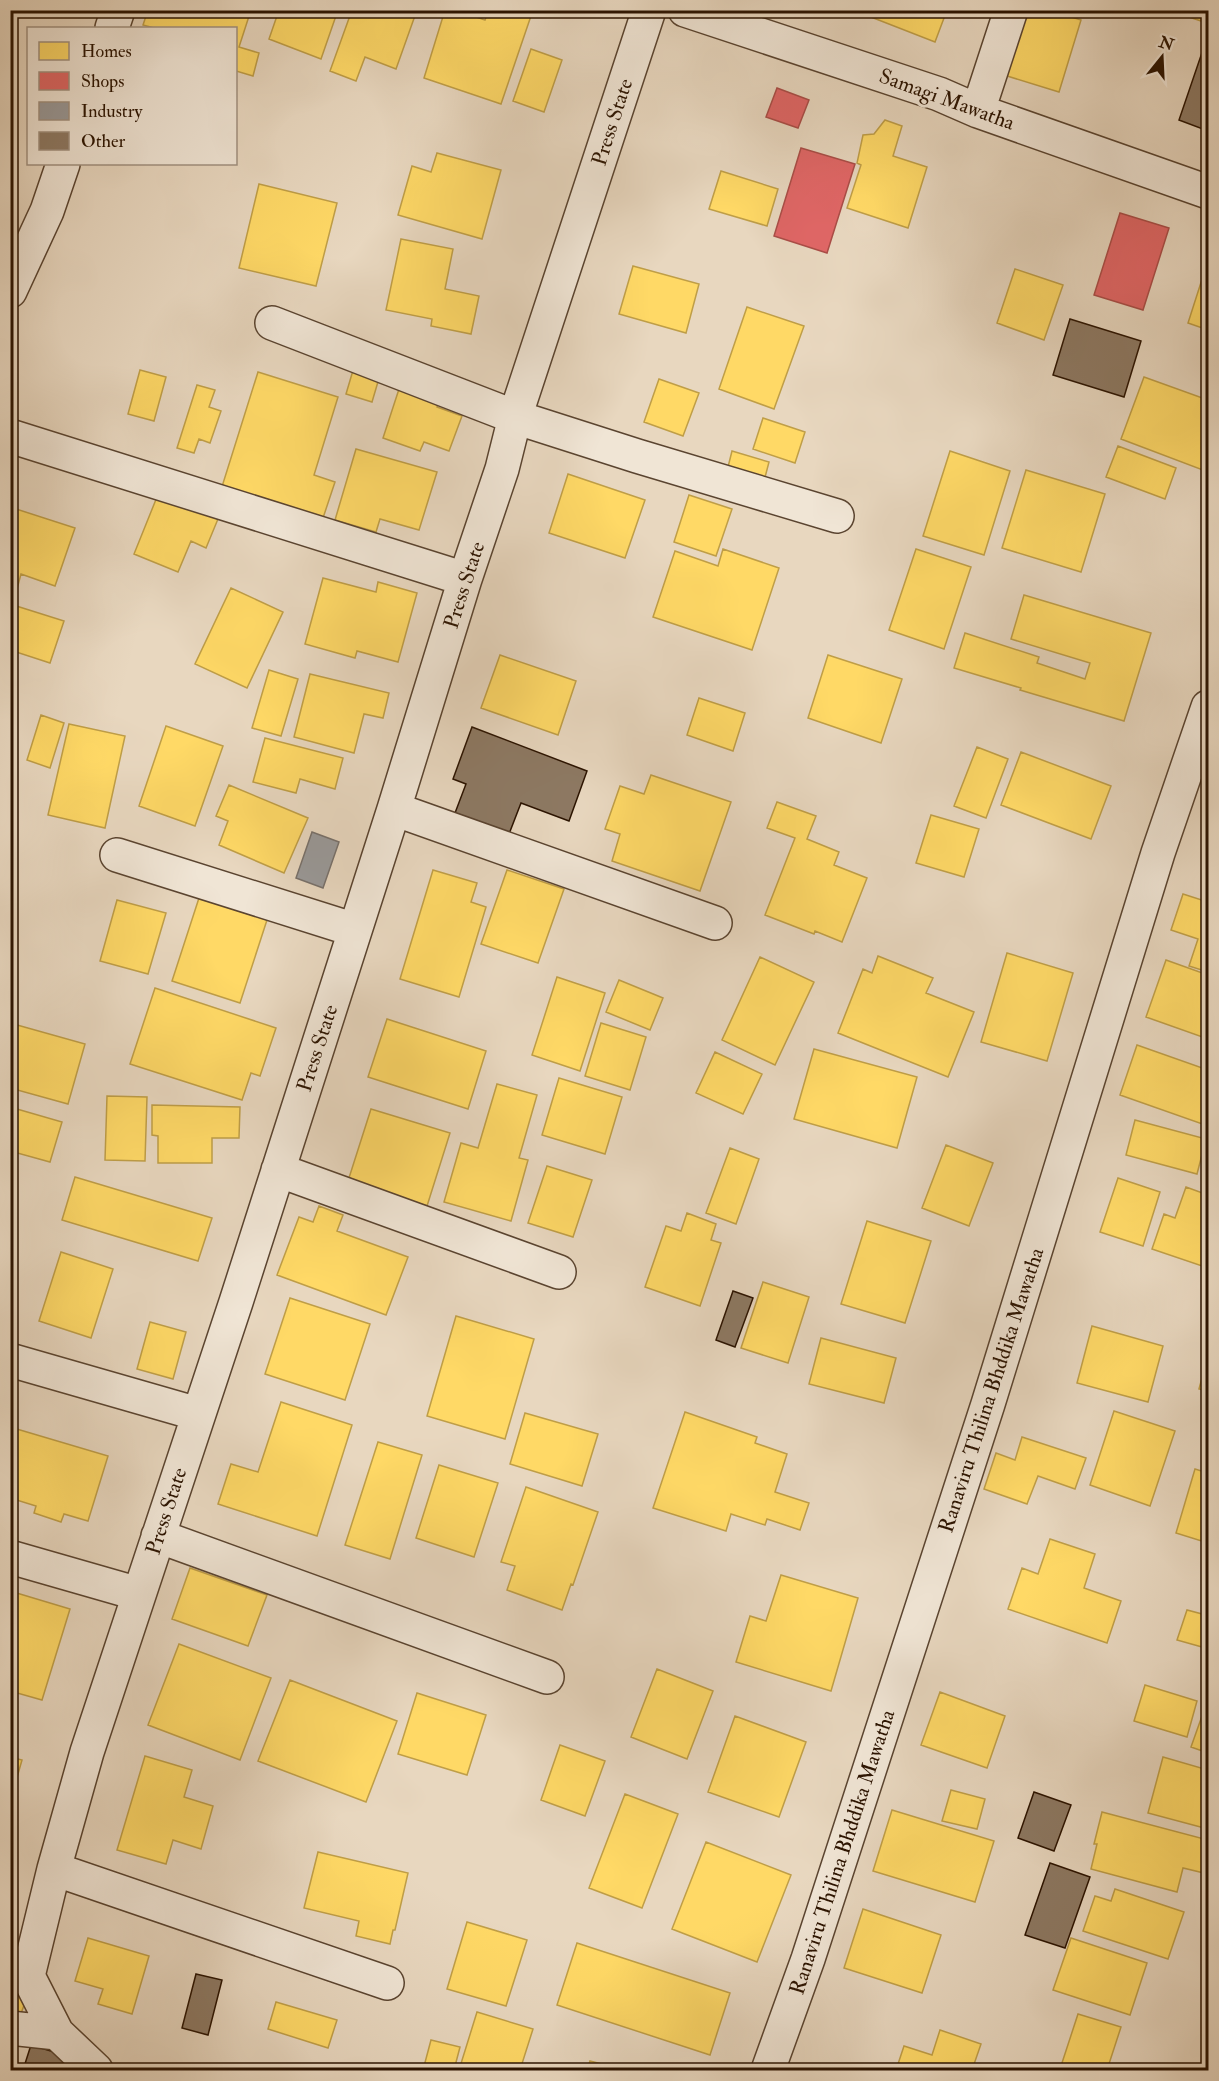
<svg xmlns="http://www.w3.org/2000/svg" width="1219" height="2081" font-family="'IM FELL Double Pica',serif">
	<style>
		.homes { fill: #ffd966; stroke: #bf9e47; stroke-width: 1.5 }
		.shops { fill: #e06666; stroke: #aa4d47; stroke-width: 1.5 }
		.industry { fill: #999; stroke: #78716b; stroke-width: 1.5 }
		.building { fill: #8d7963; stroke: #2b1300; stroke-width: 1.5 }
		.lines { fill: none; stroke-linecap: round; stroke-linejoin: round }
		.minor-casing { stroke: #5a4430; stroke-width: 36 }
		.minor { stroke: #f0e5d5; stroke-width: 33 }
		.labels { text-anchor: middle; stroke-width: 6; stroke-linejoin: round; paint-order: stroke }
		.street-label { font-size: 21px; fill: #2b1300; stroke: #f0e5d5 }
	</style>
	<rect width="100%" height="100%" fill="#e8d7bf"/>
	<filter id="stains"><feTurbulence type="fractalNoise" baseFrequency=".00333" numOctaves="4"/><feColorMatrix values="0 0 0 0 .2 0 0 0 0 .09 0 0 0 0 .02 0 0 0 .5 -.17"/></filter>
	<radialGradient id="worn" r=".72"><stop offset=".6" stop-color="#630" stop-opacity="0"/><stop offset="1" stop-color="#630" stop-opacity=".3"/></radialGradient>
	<path class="homes" d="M148,10h103l-12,37 20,6 -6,23 -17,-5v-43h-82l-11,-3z
		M279,10h59l-17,49 -52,-20z
		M352,10h65l-21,59 -31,-12 -9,24 -26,-10z
		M445,10h11l29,10 4,-10h44l-32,94 -77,-26z
		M853,10h94l-12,32z
		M1026,10h23l32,10 -22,72 -52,-16z
		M1168,10h37l-4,11z
		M531,49l31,11 -18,52 -31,-11z
		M885,120l17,6 -9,30 34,11 -19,61 -61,-20 14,-43 -4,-2 6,-28 11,-1z
		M437,153l64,17 -19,69 -84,-24 14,-49 19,6z
		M721,171l57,18 -11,37 -58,-17z
		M259,184l78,19 -21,83 -77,-18z
		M401,239l52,10 -8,40 34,7 -8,38 -40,-8 1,-7 -46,-9z
		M633,266l66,18 -13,49 -67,-19z
		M1015,269l48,16 -19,55 -47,-17z
		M1205,270l3,1v59l-20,-7z
		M747,307l57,19 -30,83 -55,-20z
		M354,367l26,8 -8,27 -26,-8z
		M140,370l26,7 -12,44 -26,-7z
		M258,372l80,25 -24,78 21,7 -14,42 -101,-31z
		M1144,377l64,23v72l-87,-33z
		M659,379l40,14 -16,43 -39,-14z
		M197,385l18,5 -6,17 12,4 -11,32 -11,-4 -5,14 -17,-5z
		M400,386l39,13 -2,8 25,9 -13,35 -25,-9 -4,9 -37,-13z
		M763,418l42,14 -10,31 -42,-14z
		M1118,446l58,22 -11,31 -59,-22z
		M356,449l81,23 -18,58 -39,-11 -4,13 -41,-12z
		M732,451l37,11 -6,23 -37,-10z
		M950,451l60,20 -26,84 -61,-19z
		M1026,470l79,24 -24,78 -79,-24z
		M568,474l77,26 -20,58 -76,-25z
		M161,487l41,25 16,7 -12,29 -15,-7 -13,31 -44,-18z
		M689,495l43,14 -16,47 -42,-14z
		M10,507l65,21 -20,58 -34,-12 -4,15 -7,-2z
		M723,549l56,19 -27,82 -99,-33 22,-66 43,15z
		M916,549l55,18 -27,82 -55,-19z
		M323,578l53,14 2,-10 39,11 -19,69 -41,-11 -2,7 -50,-14z
		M231,588l52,24 -36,76 -52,-24z
		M1024,595l127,38 -27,88 -104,-31 1,-2 -67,-20 11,-35 74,24 -2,6 48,16 5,-16 -79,-24z
		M10,604l54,17 -14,42 -40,-13z
		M500,655l76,26 -18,54 -77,-27z
		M828,655l74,24 -21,64 -73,-25z
		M269,670l29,9 -17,57 -29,-8z
		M310,674l79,19 -6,25 -19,-4 -10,39 -60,-16z
		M699,698l46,15 -12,38 -46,-16z
		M41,715l23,8 -14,45 -23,-8z
		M69,724l56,12 -20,92 -57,-13z
		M166,726l57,20 -28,80 -56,-20z
		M265,738l78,20 -8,31 -35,-10 -4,14 -43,-11z
		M977,747l31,12 -22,59 -32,-12z
		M1021,752l90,34 -20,53 -90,-34z
		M651,775l80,27 -31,89 -88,-30 8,-27 -15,-5 15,-43 24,8z
		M229,785l79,33 -24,55 -65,-28 9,-24 -12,-5z
		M777,802l39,14 -9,23 32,13 -5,13 33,13 -25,64 -27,-11 -1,3 -49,-19 30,-77 -28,-10z
		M931,815l48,14 -15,48 -48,-14z
		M433,870l44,13 -6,19 15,5 -27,90 -59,-18z
		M507,870l57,19 -26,74 -57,-19z
		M1183,894l25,8v70l-19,-6 9,-27 -27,-9z
		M199,898l68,22 -27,83 -68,-22z
		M117,900l49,13 -18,61 -48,-13z
		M1007,953l66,20 -26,88 -66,-19z
		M878,956l55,22 -7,15 48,19 -26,65 -110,-44 25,-64 9,4z
		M760,957l54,25 -39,83 -53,-25z
		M1166,960l42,15v64l-62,-22z
		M557,977l48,16 -25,78 -48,-16z
		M619,980l44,18 -13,32 -44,-18z
		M155,988l121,40 -16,48 -9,-3 -9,27 -112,-36z
		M387,1019l99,32 -18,58 -100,-32z
		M10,1023l75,21 -17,60 -58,-16z
		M601,1023l45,14 -16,53 -45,-14z
		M1137,1045l71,25v56l-88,-31z
		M814,1049l103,28 -20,71 -103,-29z
		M715,1052l47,22 -19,40 -47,-21z
		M559,1078l63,19 -17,57 -63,-19z
		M497,1084l40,11 -18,63 9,2 -17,61 -67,-19 17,-59 17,5z
		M107,1096l40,1 -2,64 -40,-1z
		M152,1105l88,2 -1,31h-27v25h-54v-27l-6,-1z
		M10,1107l52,15 -12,40 -40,-11z
		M371,1109l79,24 -23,73 -79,-25z
		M1135,1120l71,19 -9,35 -71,-19z
		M946,1145l47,18 -24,63 -47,-18z
		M730,1148l29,11 -23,65 -30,-11z
		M547,1166l45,14 -19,57 -45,-14z
		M75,1177l137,41 -14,43 -136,-41z
		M1118,1178l42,14 -17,54 -43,-14z
		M1186,1187l22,8v73l-56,-19 12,-35 11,4z
		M319,1206l24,9 -6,16 71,26 -22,58 -109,-40 22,-58 14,5z
		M687,1213l29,11 -5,16 10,3 -21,63 -55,-19 21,-61 15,5z
		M867,1221l64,20 -26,82 -64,-19z
		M61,1252l52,17 -22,69 -52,-17z
		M763,1282l46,15 -21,66 -47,-15z
		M290,1298l80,26 -25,76 -80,-26z
		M456,1316l78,23 -29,100 -78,-23z
		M150,1322l36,10 -13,47 -36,-10z
		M1092,1326l71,20 -15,56 -71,-19z
		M821,1338l75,20 -12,45 -75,-19z
		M1208,1356v35l-9,-2z
		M281,1402l71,23 -35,111 -99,-32 13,-40 27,8z
		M1114,1411l61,20 -25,75 -60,-21z
		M685,1412l72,25 -2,6 32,11 -12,38 34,11 -9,27 -33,-11 -2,6 -34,-11 -5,17 -73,-23z
		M525,1413l73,21 -16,52 -72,-22z
		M10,1427l98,29 -20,65 -24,-7 -3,8 -27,-9 2,-7 -26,-8z
		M1022,1437l64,21 -11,31 -37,-13 -11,28 -43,-15 12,-36 19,7z
		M378,1442l44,13 -32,104 -45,-14z
		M439,1465l59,18 -24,74 -58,-19z
		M1195,1469l13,4v70l-32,-10z
		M526,1487l72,25 -25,73 -2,-1 -9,26 -55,-20 8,-24 -14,-4z
		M1050,1539l45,15 -11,34 37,13 -14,42 -99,-34 14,-41 16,6z
		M190,1568l77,27 -19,51 -76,-27z
		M781,1575l77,23 -27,93 -95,-29 14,-46 16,5z
		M10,1591l60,18 -28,91 -32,-9z
		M1208,1607v36l-5,-2 -1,6 -25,-7 10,-30 19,5z
		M179,1644l92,34 -31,82 -92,-35z
		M657,1669l56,22 -26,68 -56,-22z
		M290,1680l107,41 -31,81 -108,-41z
		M1145,1685l52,16 -10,36 -53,-16z
		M940,1692l65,24 -18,52 -66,-23z
		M417,1693l69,22 -19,60 -69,-21z
		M1208,1699v54l-17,-6z
		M735,1716l71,26 -27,75 -71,-25z
		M560,1745l45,16 -20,55 -44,-16z
		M145,1756l47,14 -8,27 29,9 -12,43 -28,-9 -7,24 -49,-14z
		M10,1757l12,3 -12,42z
		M1163,1757l45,13v59l-60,-16z
		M951,1790l34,9 -8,30 -35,-8z
		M625,1794l53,20 -36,94 -53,-20z
		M892,1810l102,31 -19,61 -102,-31z
		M1102,1812l106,28v34l-25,-6 -6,24 -86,-23 6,-25h-3z
		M706,1842l85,33 -34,87 -85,-33z
		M318,1852l90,21 -13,57h-2l-3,14 -34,-8 3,-15 -55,-13z
		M1115,1889l69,23 -16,47 -85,-28 12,-35 16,5z
		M863,1909l78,26 -19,58 -78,-25z
		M467,1922l60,18 -21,66 -59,-17z
		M88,1938l61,18 -17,58 -34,-10 5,-15 -28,-8z
		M1071,1938l76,25 -17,52 -77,-25z
		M577,1943l153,50 -20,62 -153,-50z
		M10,1986l19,6 -9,24 -10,-3z
		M276,2002l61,18 -9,28 -60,-19z
		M477,2012l56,17 -13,41h-61z
		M1078,2014l43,13 -14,43 -47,-1z
		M940,2030l41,14 -9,26h-76l8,-24 28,9z
		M431,2040l29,7 -6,23h-31z
		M590,2061l35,9h-38z"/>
	<path class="shops" d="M777,88l32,12 -11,28 -32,-11z
		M801,148l54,16 -28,89 -53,-17z
		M1120,213l49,15 -26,82 -49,-15z"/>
	<path class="industry" d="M312,832l27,10 -16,46 -27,-10z"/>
	<path class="building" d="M1208,35v96l-29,-11z
		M1070,319l71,22 -17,56 -71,-22z
		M472,727l115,44 -18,50 -48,-18 -12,31 -54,-21 11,-29 -13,-5z
		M733,1291l20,7 -18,49 -19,-7z
		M1034,1792l37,13 -17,46 -36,-13z
		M1050,1863l40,14 -25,71 -40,-13z
		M196,1974l26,6 -14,55 -26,-7z
		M31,2045l43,13 -3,12h-48z"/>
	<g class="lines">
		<defs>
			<path id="minor" d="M685,10l254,84 39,17 230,81
				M112,28l6,-18
				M978,111l33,-101
				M10,291l37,-80 16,-47
				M272,323l243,94 122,39 200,60
				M10,436l455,143
				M394,809l321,114
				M117,855l238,75
				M278,1170l281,102
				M10,1360l188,54
				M158,1536l389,141
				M10,1557l129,37
				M54,1869l333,114
				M10,2028l47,5
				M96,2070l-39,-37 -29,-57 26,-107 33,-117 149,-450 158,-493 71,-230 37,-110 13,-52 134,-407
				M768,2070l40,-111 180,-555 170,-551 50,-146"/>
		</defs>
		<use href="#minor" class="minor-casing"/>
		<use href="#minor" class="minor"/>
	</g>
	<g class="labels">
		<g class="street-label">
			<text transform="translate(947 99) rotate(20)" y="7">Samagi Mawatha</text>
			<text transform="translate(612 122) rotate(-72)" y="7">Press State</text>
			<text transform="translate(464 585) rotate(-72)" y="7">Press State</text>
			<text transform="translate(317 1048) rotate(-72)" y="7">Press State</text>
			<text transform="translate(991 1390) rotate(-72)" y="7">Ranaviru Thilina Bhddika Mawatha</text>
			<text transform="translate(166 1511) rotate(-72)" y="7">Press State</text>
			<text transform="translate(842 1852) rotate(-72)" y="7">Ranaviru Thilina Bhddika Mawatha</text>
		</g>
	</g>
	<rect width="1219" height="2081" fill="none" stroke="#e8d7bf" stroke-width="36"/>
	<rect x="12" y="12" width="1195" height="2057" fill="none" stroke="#2b1300" stroke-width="3"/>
	<rect x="18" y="18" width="1183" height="2045" fill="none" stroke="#2b1300" stroke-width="1.5"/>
	<rect x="27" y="27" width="210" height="138" fill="#f0e5d5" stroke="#a19180" stroke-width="1.5"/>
	<rect x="39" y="42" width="30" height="18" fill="#ffd966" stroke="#a19180" stroke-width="1.5"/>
	<text x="81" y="57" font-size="18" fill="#2b1300">Homes</text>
	<rect x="39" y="72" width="30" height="18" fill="#e06666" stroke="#a19180" stroke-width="1.5"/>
	<text x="81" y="87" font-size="18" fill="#2b1300">Shops</text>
	<rect x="39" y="102" width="30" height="18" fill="#999999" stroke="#a19180" stroke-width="1.5"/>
	<text x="81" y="117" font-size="18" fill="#2b1300">Industry</text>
	<rect x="39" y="132" width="30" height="18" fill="#8d7963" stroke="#a19180" stroke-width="1.5"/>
	<text x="81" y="147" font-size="18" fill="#2b1300">Other</text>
	<g transform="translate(1162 57) rotate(18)" stroke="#f0e5d5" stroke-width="4.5" paint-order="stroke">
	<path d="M0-4.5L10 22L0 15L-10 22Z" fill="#2b1300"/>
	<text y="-9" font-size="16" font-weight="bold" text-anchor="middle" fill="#2b1300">N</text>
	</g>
	<rect width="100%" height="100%" filter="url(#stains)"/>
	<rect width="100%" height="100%" fill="url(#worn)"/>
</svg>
